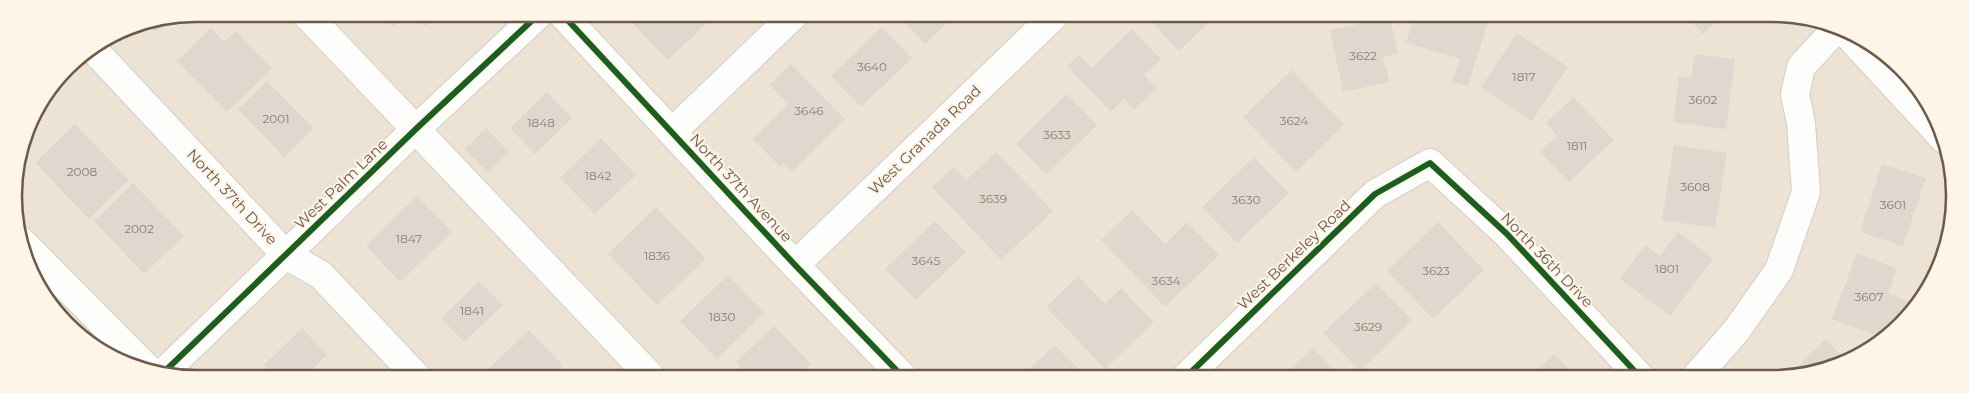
<svg xmlns="http://www.w3.org/2000/svg" width="1969" height="393" font-family="Montserrat,sans-serif">
	<style>
		.residential { fill: #ede3d4 }
		.building { fill: #e0d8cf }
		.lines { fill: none; stroke-linecap: round; stroke-linejoin: round }
		.minor-casing { stroke: #d3cdc5; stroke-width: 30 }
		.minor { stroke: #fdfdfb; stroke-width: 28 }
		.cycleway-casing { stroke: #fdf5e7; stroke-width: 9 }
		.cycleway { stroke: #1b5e20; stroke-width: 6 }
		.labels { text-anchor: middle; stroke-width: 4; stroke-linejoin: round; paint-order: stroke }
		.number-label { font-size: 12px; fill: #8d7b6e }
		.street-label { font-size: 15px; fill: #6f594a; stroke: #fdf5e7 }
		.rim { fill: none; stroke: #6f594a; stroke-width: 2.5 }
	</style>
	<rect width="100%" height="100%" fill="#f4f0e7"/>
	<path class="residential" d="M197,14l1599,1 68,23 53,47 32,64 5,71 -18,58 -34,48 -59,39 -58,14 -1612,-1 -68,-23 -46,-38 -36,-62 -9,-70 14,-59 39,-59 60,-39z"/>
	<path class="building" d="M381,14h26l-14,13z
		M414,14h23l-12,12z
		M639,14h77l-48,46 -37,-38z
		M896,14h60l-31,30z
		M1153,15h64l-38,36 -30,-32z
		M1415,15h75l-22,71 -16,-4 8,-23 -54,-16z
		M1685,15h38l-20,19z
		M1390,17l8,37 -15,3 6,25 -46,10 -13,-62z
		M169,19l-13,13 -9,-8z
		M882,27l30,31 -51,49 -30,-31z
		M211,28l13,14 12,-11 36,38 -45,43 -50,-51z
		M1132,29l29,30 -17,16 13,13 -23,22 -10,-11 -13,13 -44,-46 12,-11 13,13z
		M1517,33l51,34 -36,54 -51,-34z
		M1695,54l40,5 -9,70 -53,-7 6,-46 12,2z
		M791,64l54,55 -53,53 -9,-8 -3,3 -27,-28 35,-35 -18,-19z
		M1292,70l52,55 -48,47 -53,-55z
		M267,81l46,47 -29,29 -46,-48z
		M547,92l25,26 -37,36 -25,-26z
		M1067,94l30,31 -51,50 -30,-31z
		M1573,97l41,43 -45,42 -29,-30 17,-16 -11,-13z
		M75,124l54,56 -40,39 -54,-56z
		M486,128l23,24 -21,21 -23,-24z
		M601,138l35,37 -41,39 -35,-36z
		M1674,145l53,8 -12,75 -53,-8z
		M996,152l57,59 -52,49 -69,-73 22,-20 12,13z
		M1254,157l35,36 -52,50 -35,-36z
		M1882,164l44,14 -23,68 -43,-14z
		M133,183l51,53 -40,38 -50,-53z
		M417,196l35,36 -52,50 -34,-36z
		M656,207l50,52 -49,46 -49,-51z
		M1132,210l33,34 22,-22 32,33 -54,52 -64,-67z
		M935,221l31,31 -50,48 -31,-31z
		M1438,222l46,48 -51,49 -46,-48z
		M1678,232l35,27 -43,57 -50,-37 25,-34 15,11z
		M1857,253l40,16 -9,24 19,8 -11,29 -13,8 -51,-19z
		M728,275l36,38 -47,46 -37,-38z
		M1078,276l27,28 16,-16 33,34 -49,47 -59,-62z
		M479,281l24,24 -39,37 -23,-24z
		M1376,283l36,37 -52,51 -37,-38z
		M774,326l37,38 -15,14h-45l-15,-16z
		M302,328l25,27 -24,23h-26l-13,-13z
		M529,330l34,35 -14,13h-58l-6,-6z
		M1826,339l21,23 -4,3 -58,14z
		M1055,345l31,32 -66,1z
		M1313,348l29,31 -60,-1z
		M1554,354l24,25h-50z"/>
	<g class="lines">
		<defs>
			<path id="minor" d="M306,14l346,364
				M562,14l233,251 109,113
				M1845,32l99,107
				M94,50l192,205 35,20 97,103
				M672,132l123,-118
				M21,241l127,128
				M795,265l260,-250
				M162,374l255,-246 122,-114
				M1185,378l190,-184 55,-31 77,71 135,145
				M1694,379l42,-48 43,-61 27,-78 -5,-69 -6,-29 6,-27 35,-38"/>
		</defs>
		<use href="#minor" class="minor-casing"/>
		<use href="#minor" class="minor"/>
		<defs>
			<path id="cycleway" d="M562,14l233,251 109,113
				M162,374l255,-246 122,-114
				M1185,378l190,-184 55,-31 77,71 135,145"/>
		</defs>
		<use href="#cycleway" class="cycleway-casing"/>
		<use href="#cycleway" class="cycleway"/>
	</g>
	<g class="labels">
		<g class="number-label">
			<text x="1363" y="60">3622</text>
			<text x="872" y="71">3640</text>
			<text x="1524" y="81">1817</text>
			<text x="1703" y="104">3602</text>
			<text x="809" y="115">3646</text>
			<text x="276" y="123">2001</text>
			<text x="1294" y="125">3624</text>
			<text x="541" y="127">1848</text>
			<text x="1057" y="139">3633</text>
			<text x="1577" y="150">1811</text>
			<text x="82" y="176">2008</text>
			<text x="598" y="180">1842</text>
			<text x="1695" y="191">3608</text>
			<text x="993" y="203">3639</text>
			<text x="1246" y="204">3630</text>
			<text x="1893" y="209">3601</text>
			<text x="139" y="233">2002</text>
			<text x="409" y="243">1847</text>
			<text x="657" y="260">1836</text>
			<text x="926" y="265">3645</text>
			<text x="1667" y="273">1801</text>
			<text x="1436" y="275">3623</text>
			<text x="1166" y="285">3634</text>
			<text x="1869" y="301">3607</text>
			<text x="472" y="315">1841</text>
			<text x="722" y="321">1830</text>
			<text x="1368" y="331">3629</text>
		</g>
		<g class="street-label">
			<text transform="translate(925 140) rotate(-44)" y="5">West Granada Road</text>
			<text transform="translate(341 184) rotate(-44)" y="5">West Palm Lane</text>
			<text transform="translate(741 188) rotate(47)" y="5">North 37th Avenue</text>
			<text transform="translate(232 197) rotate(47)" y="5">North 37th Drive</text>
			<text transform="translate(1294 255) rotate(-44)" y="5">West Berkeley Road</text>
			<text transform="translate(1547 260) rotate(46)" y="5">North 36th Drive</text>
		</g>
	</g>
	<path d="M0 0H1969V393H0ZM196 22H1772A174 174 0 0 1 1946 196V196A174 174 0 0 1 1772 370H196A174 174 0 0 1 22 196V196A174 174 0 0 1 196 22Z" fill="#fdf5e7" fill-rule="evenodd"/>
	<path class="rim" d="M196 22H1772A174 174 0 0 1 1946 196V196A174 174 0 0 1 1772 370H196A174 174 0 0 1 22 196V196A174 174 0 0 1 196 22Z"/>
</svg>
